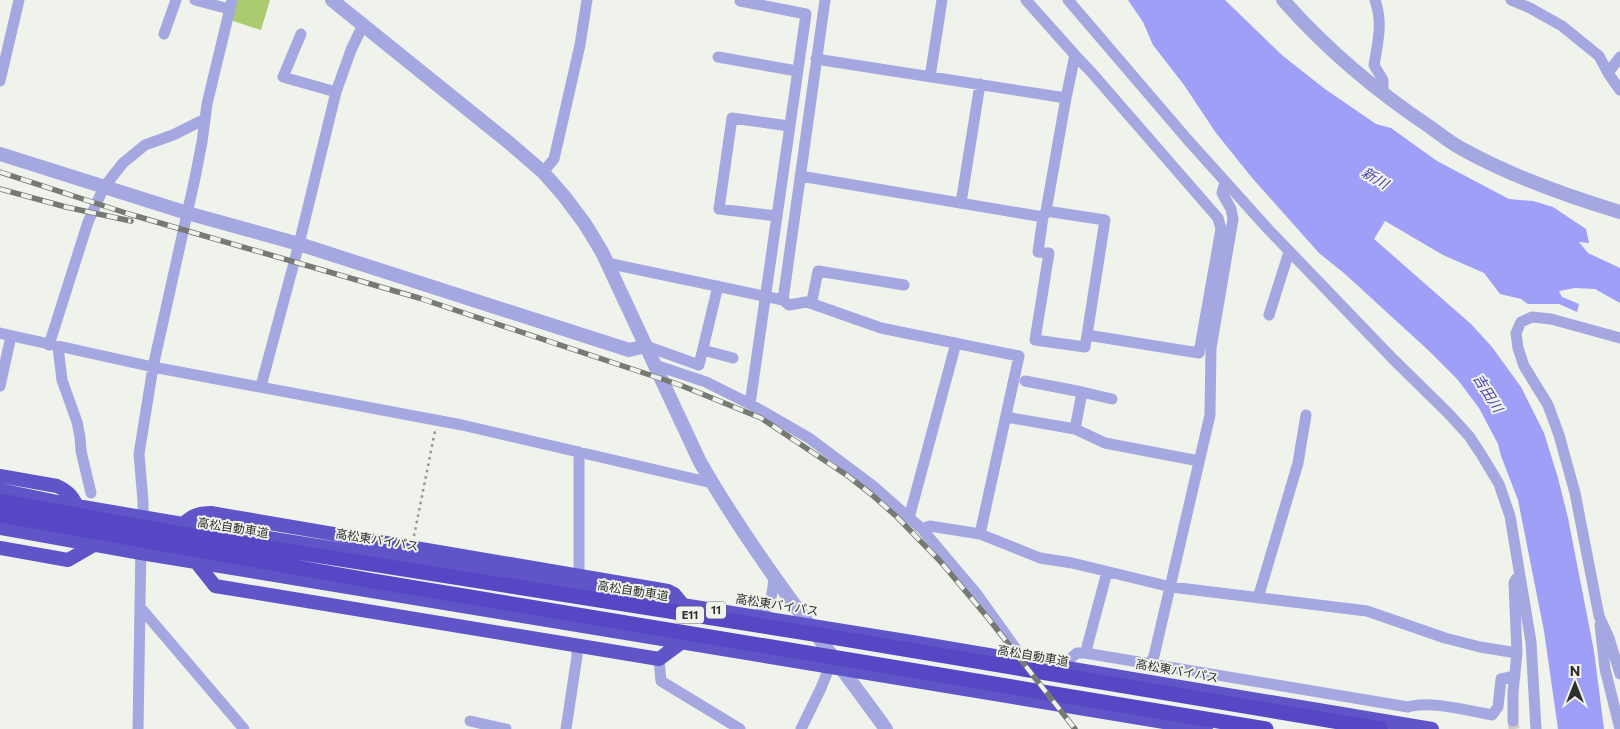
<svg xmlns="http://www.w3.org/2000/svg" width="1620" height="729" font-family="Commissioner,'Noto Sans JP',sans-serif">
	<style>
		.green { fill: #abcb70 }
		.water { fill: #a09ff8 }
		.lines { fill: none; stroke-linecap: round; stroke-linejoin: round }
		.minor-tunnel { stroke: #c9cbc6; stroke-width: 11; stroke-dasharray: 11 5.5; stroke-linecap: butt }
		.path { stroke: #959691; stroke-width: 2.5; stroke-dasharray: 2.5 4; stroke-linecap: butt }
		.minor { stroke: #a5a7e1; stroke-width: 11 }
		.tertiary { stroke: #a5a7e1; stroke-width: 14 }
		.trunk { stroke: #6055c8; stroke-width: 14 }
		.motorway { stroke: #5747c4; stroke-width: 15 }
		.rail-casing { stroke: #777975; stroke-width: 5.5 }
		.rail { stroke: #f0f2ec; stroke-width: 4; stroke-dasharray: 11; stroke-linecap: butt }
		.labels { text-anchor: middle; stroke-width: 4; stroke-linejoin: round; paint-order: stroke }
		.shield { fill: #f0f2ec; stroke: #696a66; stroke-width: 1 }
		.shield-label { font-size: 11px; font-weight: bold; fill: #2f302d }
		.street-label { font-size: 12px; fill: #2f302d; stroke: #f0f2ec }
		.water-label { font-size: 14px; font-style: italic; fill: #4e43a9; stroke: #f0f2ec }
	</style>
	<rect width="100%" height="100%" fill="#f0f2ec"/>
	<path class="green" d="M237,0h33l-9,30 -31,-10z"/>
	<path class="water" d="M1128,0h97l58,56 42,33 51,35 15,4 46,33 72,38 24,2 20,6 33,22 3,14 -10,-1 9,11 32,15v35l-25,-14 -20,-1 -16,3 3,6 17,7 -2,8 -18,-8h-31l-7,-5 -21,-5 -16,-21 -41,-18 -58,-34 -11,18 97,85 21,23 29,40 23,46 14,45 10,40 26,133 10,78h-46l-14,-98 -26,-131 -17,-44 -3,-12 -19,-36 -21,-28 -30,-30 -83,-76 -26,-21 -66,-74 -37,-46 -32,-48 -31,-40 -10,-23z"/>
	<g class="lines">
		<path class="minor-tunnel" d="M1513,721l1,8"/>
		<path class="path" d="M414,536l21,-105"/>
		<path class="minor" d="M195,0l34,9
			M1026,0l49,55 -9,43
			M1068,0l119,139 81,90 125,130 56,55 20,22 12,18 18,30 11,32 21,126 5,87
			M1375,0c8,23 3,41 -1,65l9,15v14
			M1511,0l19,8 32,18 37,30 9,17 12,17
			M740,1l66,13 -56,390
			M164,34l12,-34
			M301,34l-18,43 53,15
			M718,57l79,14
			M1608,73l12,-16
			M930,77l12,-77
			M0,81l19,-81
			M543,172l11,-13 26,-114 7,-45
			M800,176l243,41 3,-6 20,-113 -250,-39
			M961,203l19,-119
			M1046,211l59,9 -18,115 112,18 22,-124 -3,-11 -126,-145 -17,-18
			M776,216l-57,-7 13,-91 57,8
			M1043,217l-5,35 11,1 -14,87 50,7 2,-12
			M607,263l176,37 42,-300
			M783,300l6,5 23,-4 6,-30 86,14
			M807,302l74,26 138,28 -39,178 60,24 32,5 99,24 196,24 78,27 35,9 37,6
			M1269,315l20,-63
			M0,333l153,34 309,58 250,58
			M1620,338l-69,-19 -19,-2 -11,5 -5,11 2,15 6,18 24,39 11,30 16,58 24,123 10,22 11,36
			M49,345l39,-123 16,-35 19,-24 22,-18 28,-10 32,-16
			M646,346l53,19 19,-79
			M58,347l4,33 15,42 3,15 1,14 10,42
			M703,350l30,8
			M655,365l51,17 44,22 59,34 64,48 49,43 54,64 48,67
			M1025,381l57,11 -7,37
			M0,386l11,-50
			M261,386l38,-142 37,-152 15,-42 12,-25
			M1082,392l30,7
			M1006,417l69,12 30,14 94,18
			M579,452v124
			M909,518l47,-175
			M143,526v-25l-4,-47 14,-87 42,-189 7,-36 5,-38 25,-104
			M922,529l8,-3 50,8
			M1258,598l40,-135 8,-48
			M140,607l104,122
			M753,616c19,-4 20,-25 21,-41
			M1600,625l5,44 15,60
			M1087,647l20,-75
			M659,659l2,22 79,48
			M1150,664l4,-8 56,-241 1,-67 22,-129 -2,-10 -9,-16 3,-11
			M1061,666l16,-13h8l323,54c21,-7 61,4 84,8l6,-8 3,-28 14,-3
			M470,721l36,8
			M1513,721v-29l4,-39 -3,-70 2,-4
			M138,729l3,-185
			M566,729l11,-73v-11
			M801,729l20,-41 9,-22"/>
		<path class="tertiary" d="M332,0l175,141 36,31 21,24 21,28 17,28 98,210c54,94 123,180 186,267
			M1283,0c43,49 93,91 147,127 11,8 22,17 34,23 49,27 103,46 156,62
			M0,154l187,59 112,31 330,106 17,-4"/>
		<path class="trunk" d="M0,476l57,10c11,5 15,10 20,20
			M0,490l77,16 106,18 729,118 520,87
			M183,524c9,-8 15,-11 28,-11l457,78 6,3 9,11
			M0,528l141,25 1065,176
			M0,548l68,12 26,-15
			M196,562l19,24 444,73 23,-17"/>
		<path class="motorway" d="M0,501l175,32 651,103 555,93
			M0,515l373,66 893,148"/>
		<defs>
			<path id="rail" d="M0,172l129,42 290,84 261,87 81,33 87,58 23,18 26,23 43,44 48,57 87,111
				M0,189l66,18 65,14"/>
		</defs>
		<use href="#rail" class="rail-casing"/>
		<use href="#rail" class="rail"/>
	</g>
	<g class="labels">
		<g class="shield">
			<rect x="706" y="601.5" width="20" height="17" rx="4"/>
			<rect x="676" y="606.5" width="28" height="17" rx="4"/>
		</g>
		<g class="shield-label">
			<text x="716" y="614">11</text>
			<text x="690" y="619">E11</text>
		</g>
		<g class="street-label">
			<text transform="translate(233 528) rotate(9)" y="4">高松自動車道</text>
			<text transform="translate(377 540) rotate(9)" y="4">高松東バイパス</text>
			<text transform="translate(633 591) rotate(9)" y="4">高松自動車道</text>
			<text transform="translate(777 605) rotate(9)" y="4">高松東バイパス</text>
			<text transform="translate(1033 656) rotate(10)" y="4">高松自動車道</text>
			<text transform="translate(1177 671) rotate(10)" y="4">高松東バイパス</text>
		</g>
		<g class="water-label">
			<text transform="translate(1375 178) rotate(31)" y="5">新川</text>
			<text transform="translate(1488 393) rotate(58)" y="5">吉田川</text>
		</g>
	</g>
	<g transform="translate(1575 684)" stroke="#f0f2ec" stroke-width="4" paint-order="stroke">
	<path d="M0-4L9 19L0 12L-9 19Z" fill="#2f302d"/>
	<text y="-8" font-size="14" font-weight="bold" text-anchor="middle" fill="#2f302d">N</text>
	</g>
</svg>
